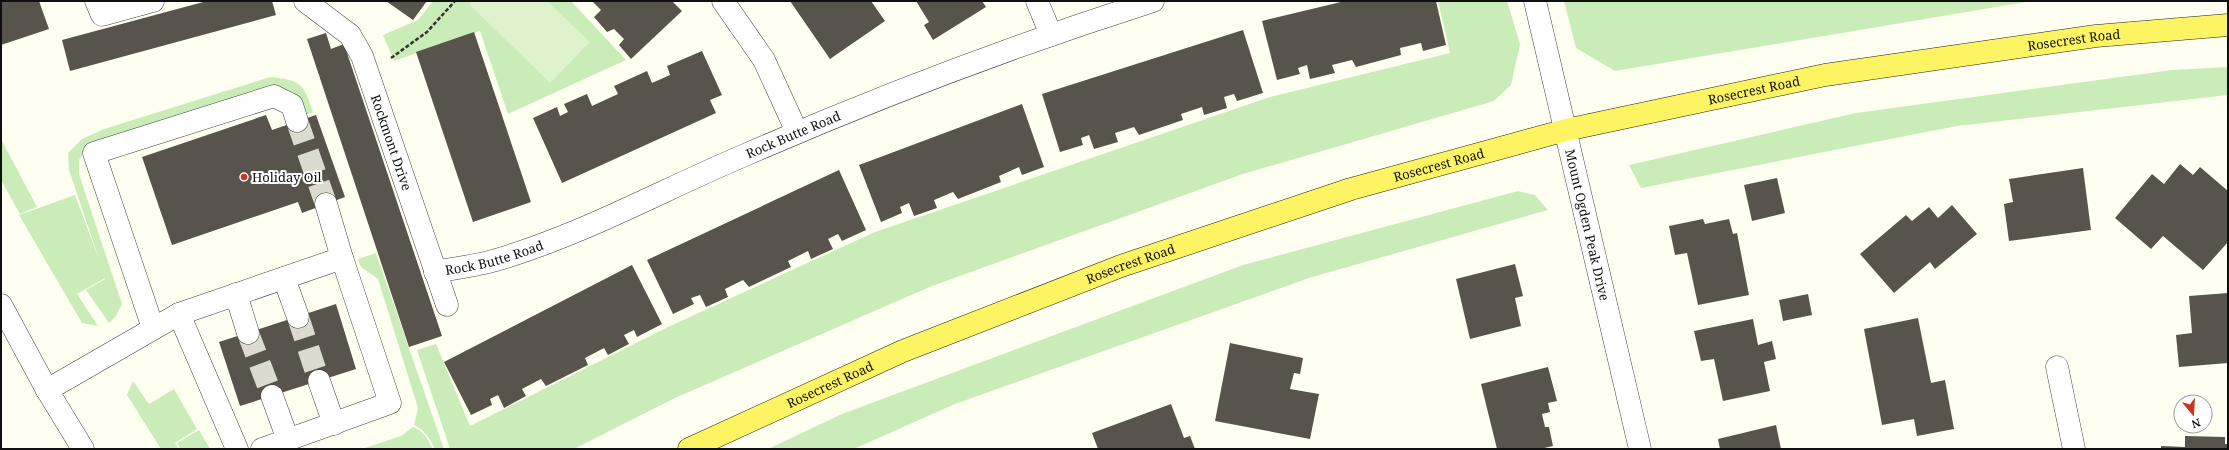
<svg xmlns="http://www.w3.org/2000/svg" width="2229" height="450" font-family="'Noto Serif',serif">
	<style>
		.green { fill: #caecb9 }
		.pitch { fill: #def2cb }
		.building { fill: #58534b }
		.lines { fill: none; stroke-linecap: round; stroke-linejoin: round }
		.minor-tunnel { stroke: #dbdbcf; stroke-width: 22; stroke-dasharray: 22 11; stroke-linecap: butt }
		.minor-casing { stroke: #424242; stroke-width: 23 }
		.major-casing { stroke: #202020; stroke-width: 23 }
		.path { stroke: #313131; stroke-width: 2.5; stroke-dasharray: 4 2; stroke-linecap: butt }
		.minor { stroke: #fff; stroke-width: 22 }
		.major { stroke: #fdf463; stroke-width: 22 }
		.poi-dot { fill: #c63721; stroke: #fff; stroke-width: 1.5 }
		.labels { text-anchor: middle; stroke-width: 4; stroke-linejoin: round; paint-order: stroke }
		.street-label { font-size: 13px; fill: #0f0f0f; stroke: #fff }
		.poi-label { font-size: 13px; fill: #0f0f0f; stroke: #fff; text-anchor: start }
	</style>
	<rect width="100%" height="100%" fill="#fffff1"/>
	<path class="green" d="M433,1h138l55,59 -118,54 -28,-83 -86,30 -11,-26 35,-15z
		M1438,1h69l13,43 -9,41 -17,16 -251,73 -311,112 -257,112 -101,51h-124l-33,-99 19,-6 34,82 200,-100 205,-94 395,-135 180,-44z
		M1564,1h468l-417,70 -39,-23z
		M2228,67v28l-271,31 -316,62 -12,-23 227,-52 316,-43z
		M270,77c30,3 34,6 43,35l-7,3 -13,-23 -16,-5 -189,61 -9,12v14l43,130 -6,12 -7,7 -23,-33 19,-11v-1l-28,16 21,32 -16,-3 -63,-108 56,-20 24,64 -30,-89 -1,-17 14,-14 22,-10z
		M1,139l36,68 -17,7 -19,-34z
		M1518,191l17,4 13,15 -239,68 -354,126 -101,45h-86l74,-35 401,-149z
		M376,253l68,196h-9c-5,-10 -10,-19 -21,-24l4,-17 -40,-129 -17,-12 -3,-8z
		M133,381l16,23 25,-15 23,40 -22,14 4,6h-18l-34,-54z
		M413,427c11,4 15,13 20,22h-71l39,-13z
		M199,430l11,19h-30l-3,-6z"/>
	<path class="pitch" d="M472,1h75l43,41 -40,41 -81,-79z"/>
	<path class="building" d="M1,1h38l10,28 -48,16z
		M207,1h65l4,14 -206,56 -8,-31z
		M386,1h41l-14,19z
		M592,1h80l10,10 -51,48 -12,-14 5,-6 -10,-10 -7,3 -13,-15 7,-7z
		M790,1h81l14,20 -55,38z
		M916,1h66l4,6 -53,33 -9,-15 5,-3z
		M1345,1h91l10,44 -23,6 -2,-8 -21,5 1,7 -45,12 -4,-7 -20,5 3,8 -25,6 -3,-14 -9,3 2,6 -23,6 -15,-59z
		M1243,30l20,63 -26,8 -3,-7 -10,3 3,11 -23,7 -2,-8 -21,7 2,6 -44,15 -5,-8 -19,6 3,9 -24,7 -5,-14 -8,3 2,7 -23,7 -18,-58z
		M474,32l57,170 -58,20 -57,-170z
		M326,33l5,16 13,-5 98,292 -33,11 -102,-308z
		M702,51l20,44 -12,5 6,13 -154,70 -29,-65 24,-11 3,9 8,-4 -4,-8 23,-10 5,12 26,-12 -4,-8 33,-15 5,12 18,-8 -3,-9z
		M1022,104l22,63 -22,8 -3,-8 -20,9 2,6 -43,17 -5,-7 -19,8 3,8 -23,8 -5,-13 -9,4 2,6 -21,9 -22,-57z
		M266,115l6,15 44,-15 29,82 -43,16 -4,-11 -126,43 -30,-88z
		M2180,164l13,11 7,-8 28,24v51l-25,28 -40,-34 -12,13 -36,-31 37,-44 12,10z
		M2083,168l8,62 -82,11 -5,-37 9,-2 -4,-23z
		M839,170l27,60 -24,11 -4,-7 -10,5 5,10 -22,10 -3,-8 -20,10 3,6 -42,20 -6,-7 -18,9 3,8 -22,10 -6,-12 -9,3 3,6 -21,10 -26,-54z
		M1777,178l8,35 -33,8 -8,-36z
		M1952,205l25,29 -42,35 -5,-7 -36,31 -34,-39 46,-39 6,6 17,-14 9,11z
		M1703,219l2,5 24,-5 4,15 4,-1 12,62 -51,10 -11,-52 -12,2 -6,-29z
		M1515,264l8,32 -8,2 6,28 -51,13 -14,-60z
		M632,265l30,59 -25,13 -3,-7 -10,5 5,9 -21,11 -4,-7 -19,10 3,7 -42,21 -5,-7 -19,10 4,7 -22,12 -6,-13 -8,4 2,6 -21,10 -27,-53z
		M2228,293v70l-49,4 -3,-32 16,-2 -3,-37z
		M1808,294l4,21 -29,6 -4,-21z
		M336,304l20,65 -116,37 -21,-64z
		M1918,318l13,65 14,-3 9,49 -37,7 -3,-17 -32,6 -18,-96z
		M1753,319l5,26 14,-4 4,18 -12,3 6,29 -47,10 -9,-42 -13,2 -7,-30z
		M1230,343l73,15 -3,16 -6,-1 -4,16 29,5 -9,45 -95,-18z
		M1548,367l9,34 -9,2 2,9 -8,2 3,13h4l4,19 -13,3h-43l-16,-65z
		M1171,404l13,34 6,-2 5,13h-97l-6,-16z
		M1776,425l5,24h-61l-2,-10z
		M2185,436l40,1v7h3v5h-67v-3l24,1z"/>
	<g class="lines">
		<path class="minor-tunnel" d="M297,121l29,83
			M298,317l21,64
			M248,333l24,63"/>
		<defs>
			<g id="minor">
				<path d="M96,1l6,14 51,-14"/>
				<path id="s1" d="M305,1l45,34 12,21 85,249"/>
				<path d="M723,1l41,59 33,72"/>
				<path d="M1037,1l14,34"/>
				<path id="s2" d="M1535,1l105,448"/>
				<path d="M326,204l16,54"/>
				<path id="s3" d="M435,272c20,-4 41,-6 61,-12 86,-25 166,-70 249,-105 133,-58 270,-110 408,-154"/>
				<path d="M284,278l14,39"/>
				<path d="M236,294l12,39"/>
				<path d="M1,305l46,85 36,59"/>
				<path d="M179,314l163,-56 48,145 -128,46"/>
				<path d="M153,328l-59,-175 180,-57 18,9 5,16"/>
				<path d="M2057,367l17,82"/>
				<path d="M319,381l15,43"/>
				<path d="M47,390l132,-76 58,135"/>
				<path d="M272,396l16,44"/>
			</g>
			<g id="major">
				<path id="s4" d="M689,449l214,-98 218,-85 230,-77 215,-59 259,-55 271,-39 132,-11"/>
			</g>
		</defs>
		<use href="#minor" class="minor-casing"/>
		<use href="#major" class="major-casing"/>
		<path class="path" d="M391,58l36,-26 28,-31"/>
		<use href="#minor" class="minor"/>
		<use href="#major" class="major"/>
	</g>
	<circle class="poi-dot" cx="244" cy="177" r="4"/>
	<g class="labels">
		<g class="street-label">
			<text dy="5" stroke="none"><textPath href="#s4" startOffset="1451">Rosecrest Road</textPath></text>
			<text dy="5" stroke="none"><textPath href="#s4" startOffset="1127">Rosecrest Road</textPath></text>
			<text dy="5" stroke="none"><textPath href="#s3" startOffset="385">Rock Butte Road</textPath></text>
			<text dy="5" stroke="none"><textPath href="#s1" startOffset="172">Rockmont Drive</textPath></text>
			<text dy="5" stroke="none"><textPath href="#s4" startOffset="803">Rosecrest Road</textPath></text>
			<text dy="5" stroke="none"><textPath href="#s2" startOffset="230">Mount Ogden Peak Drive</textPath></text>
			<text dy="5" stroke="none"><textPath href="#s3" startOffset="61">Rock Butte Road</textPath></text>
			<text dy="5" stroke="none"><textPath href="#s4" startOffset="479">Rosecrest Road</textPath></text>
			<text dy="5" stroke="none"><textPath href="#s4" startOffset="155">Rosecrest Road</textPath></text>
		</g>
		<g class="poi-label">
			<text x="252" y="182">Holiday Oil</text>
		</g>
	</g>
	<rect width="2229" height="450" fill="none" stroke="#0f0f0f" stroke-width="4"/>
	<g transform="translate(2193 414) rotate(162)"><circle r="19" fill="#ffffff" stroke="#9f9f9f"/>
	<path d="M0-3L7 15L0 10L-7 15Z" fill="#c63721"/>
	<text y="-6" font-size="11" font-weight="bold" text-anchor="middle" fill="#0f0f0f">N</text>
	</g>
</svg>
